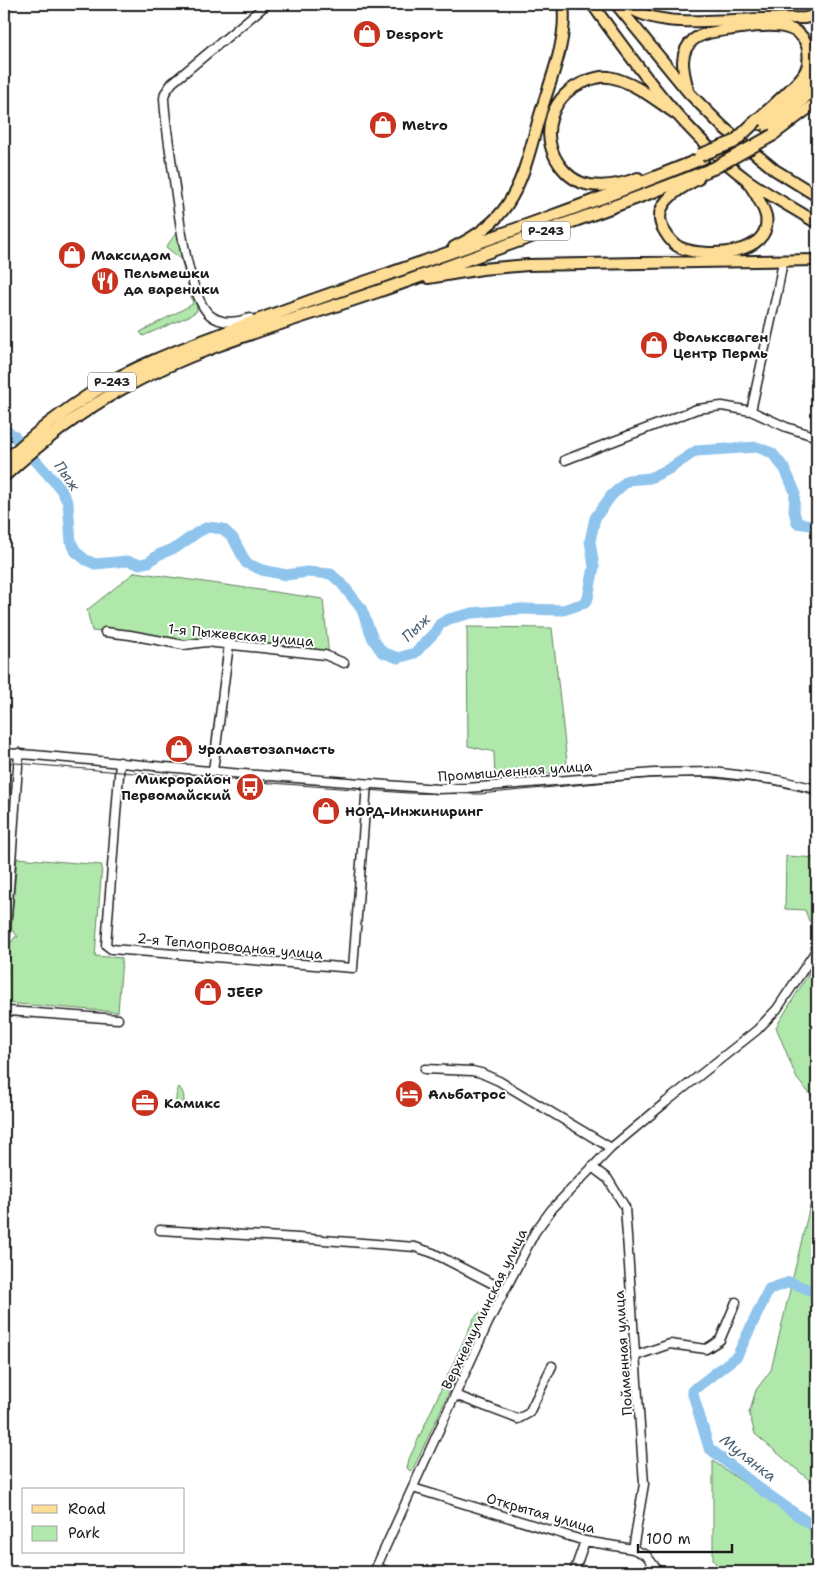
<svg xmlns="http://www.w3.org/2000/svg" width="821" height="1576" font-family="'Shantell Sans',sans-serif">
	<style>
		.green { fill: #b0e8ab; stroke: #668264 }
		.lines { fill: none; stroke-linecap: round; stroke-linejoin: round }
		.river { stroke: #8fc4ed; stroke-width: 11 }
		.minor-casing { stroke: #1c1c1c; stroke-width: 11 }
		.major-casing { stroke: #1c1c1c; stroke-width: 14 }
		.highway-casing { stroke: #1c1c1c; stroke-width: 15 }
		.minor { stroke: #fff; stroke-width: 8 }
		.major { stroke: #fedd96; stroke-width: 10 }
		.highway { stroke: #fedd96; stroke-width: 11 }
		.tram { stroke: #1c1c1c; stroke-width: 1 }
		.highway-bridge-casing { stroke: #1c1c1c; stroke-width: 15; stroke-linecap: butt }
		.highway-bridge { stroke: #fedd96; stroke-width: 11 }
		.labels { text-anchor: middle; stroke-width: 4; stroke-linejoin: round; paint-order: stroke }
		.shield { fill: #fff; stroke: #606060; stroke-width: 1 }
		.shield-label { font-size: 12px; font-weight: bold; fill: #1c1c1c }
		.poi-label { font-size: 14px; font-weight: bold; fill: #1c1c1c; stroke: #fff; text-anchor: start }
		.street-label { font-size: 14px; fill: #1c1c1c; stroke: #fff }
		.water-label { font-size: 15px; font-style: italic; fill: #4a5f70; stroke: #fff }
	</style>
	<rect width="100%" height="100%" fill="#fff"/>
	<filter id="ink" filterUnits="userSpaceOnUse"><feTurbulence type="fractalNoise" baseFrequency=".02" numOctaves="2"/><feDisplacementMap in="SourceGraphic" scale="10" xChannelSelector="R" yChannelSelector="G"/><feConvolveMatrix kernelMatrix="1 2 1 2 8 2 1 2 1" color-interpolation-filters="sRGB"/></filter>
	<g filter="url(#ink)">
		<path class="green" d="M177,232l19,69 1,10 -8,5 -46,20 -3,-4 53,-28 -12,-45 -15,-12z
			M135,572l188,27 6,58 -237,-26 -5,-21z
			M467,627l85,1 16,143 -73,10 -1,-29 -26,-6z
			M786,856l31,2v67l-8,-4 -4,-11 -20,-1z
			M17,858l85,7 -7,91 27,2 -4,54 -113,-9 4,-58 6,-8h3l-7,-9z
			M817,960v142l-20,-23 -21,-52z
			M179,1087c6,6 6,14 3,21l-4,2c-4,-6 -2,-17 1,-23z
			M812,1197h5v292l-3,-5 -59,-50 -6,-21 7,-23 15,-20z
			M483,1312l2,4 -71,151 -4,4 -3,-3 2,-9 65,-141 5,-5z
			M713,1461l97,68 7,8v35h-95l-9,-12z"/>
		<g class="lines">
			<path class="river" d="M4,429l10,7 46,52 8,15 3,39 5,10 10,8 9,4 32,-3 13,3 9,-2 9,-7 19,-8 21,-15 10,-5 15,2 10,9 13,25 16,7 24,5 21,-3 24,2 11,10 19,24 12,31 9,13 16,6 17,-5 20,-21 5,-8 9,-5 23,-6 49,-4 42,1 22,-7 3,-5 6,-31 -4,-26 5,-23 16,-22 17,-16 22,-2 19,-9 27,-18 61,-4 15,6 13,16 10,23 -1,19 3,12 14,2 6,-2
				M817,1293l-27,-11 -21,7 -32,67 -45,35 17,57 50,40 58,41"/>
			<defs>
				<path id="minor" d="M250,318c-13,4 -28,7 -40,-3 -24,-20 -33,-117 -38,-149 -3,-23 -7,-46 -8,-68l1,-5 7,-10 95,-79
					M751,411l26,-118 6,-32
					M565,460l132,-51 25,-3 29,5 35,16 31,10
					M105,632l25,3 54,10 22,-3 119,13 19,8
					M4,753l30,2 197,18 207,16 29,-1 187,-15 59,-1 64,8 40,9
					M120,762l-14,183 5,4 242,19 14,-184
					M213,771l16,-127
					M4,957l15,-204
					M4,1009l4,2 110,8
					M425,1069l47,2 9,2 18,8 112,67
					M592,1167l16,12 17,28 19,277 -11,65
					M160,1230l138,8 117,9 18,6 72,37
					M635,1356l35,-12 36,5 14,-9 16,-38
					M455,1395l63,24 11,-6 23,-47
					M413,1488l172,53 48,8 13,6 10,13 1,4
					M377,1567l11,5
					M374,1572l114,-249 47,-91 17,-23 59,-61 55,-46 91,-72 20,-21 40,-60
					M574,1572l11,-31"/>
				<path id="major" d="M592,4c45,62 91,128 154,175 22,16 48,29 71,44
					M616,4l73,89 34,34 52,43 42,26
					M624,4c30,23 76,17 111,16 23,-1 47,-2 70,-2l12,-3
					M688,90c-4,-17 -11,-36 5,-50 10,-8 27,-9 40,-11 24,-3 69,-12 75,21 1,7 1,15 -3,22 -6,12 -37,37 -48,48
					M773,135l44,-33
					M638,178c-15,6 -32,9 -48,7 -13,-2 -24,-11 -31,-21 -21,-31 -7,-71 28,-83 7,-3 15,-5 22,-4 26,5 49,25 70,39
					M698,179c-20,10 -50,27 -33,53 4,7 9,13 16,16 24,10 92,8 85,-32 -3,-12 -11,-23 -18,-34
					M454,247c21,-10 40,-23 53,-42 18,-27 24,-60 33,-90 10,-35 28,-74 23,-111
					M428,278l54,-9 46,-4 289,-5"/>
				<path id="highway" d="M761,124l35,-32 21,-23
					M769,131l34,-32 14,-15
					M4,462c28,-26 58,-50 91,-71 37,-23 79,-39 119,-54 54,-21 109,-41 163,-59 109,-38 219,-76 326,-120
					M4,476c36,-33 75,-64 119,-88 78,-43 169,-67 253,-96 50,-17 100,-36 151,-54 63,-23 125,-45 187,-70"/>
			</defs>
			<use href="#minor" class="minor-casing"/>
			<use href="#major" class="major-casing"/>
			<use href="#highway" class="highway-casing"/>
			<use href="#minor" class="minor"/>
			<use href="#major" class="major"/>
			<use href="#highway" class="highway"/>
			<path class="tram" d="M4,762l116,10 288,21 72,1 170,-16 53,-1 68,7 46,11"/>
			<defs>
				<path id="highway-bridge" d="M700,155l34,-13 23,-22
					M714,168l59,-33"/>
			</defs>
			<use href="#highway-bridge" class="highway-bridge-casing"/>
			<use href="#highway-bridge" class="highway-bridge"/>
		</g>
	</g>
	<defs>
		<symbol id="shop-disc" viewBox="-11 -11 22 22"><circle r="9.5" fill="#c8321e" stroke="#fff"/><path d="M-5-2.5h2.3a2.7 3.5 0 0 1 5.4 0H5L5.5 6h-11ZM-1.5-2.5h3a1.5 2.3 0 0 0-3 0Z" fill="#fff"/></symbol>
		<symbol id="restaurant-disc" viewBox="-11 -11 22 22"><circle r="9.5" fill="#c8321e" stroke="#fff"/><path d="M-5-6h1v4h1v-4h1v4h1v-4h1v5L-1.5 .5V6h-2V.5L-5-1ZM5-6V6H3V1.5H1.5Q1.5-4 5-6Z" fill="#fff"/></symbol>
		<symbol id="bus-disc" viewBox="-11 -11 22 22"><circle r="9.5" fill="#c8321e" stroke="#fff"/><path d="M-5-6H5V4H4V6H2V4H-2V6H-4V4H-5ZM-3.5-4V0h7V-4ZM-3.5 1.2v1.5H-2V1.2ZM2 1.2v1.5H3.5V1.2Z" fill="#fff"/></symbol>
		<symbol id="hotel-disc" viewBox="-11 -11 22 22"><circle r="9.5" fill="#c8321e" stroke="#fff"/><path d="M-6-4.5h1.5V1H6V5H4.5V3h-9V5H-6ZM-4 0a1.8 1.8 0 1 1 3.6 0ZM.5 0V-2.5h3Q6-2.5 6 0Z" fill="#fff"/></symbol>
		<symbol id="office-disc" viewBox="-11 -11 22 22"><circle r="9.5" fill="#c8321e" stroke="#fff"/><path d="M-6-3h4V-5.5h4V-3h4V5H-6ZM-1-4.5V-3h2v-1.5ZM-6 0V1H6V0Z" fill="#fff"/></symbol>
	</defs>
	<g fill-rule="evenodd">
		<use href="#shop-disc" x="351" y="18" width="32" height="32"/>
		<use href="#shop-disc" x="367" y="109" width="32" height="32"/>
		<use href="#shop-disc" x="56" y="239" width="32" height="32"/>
		<use href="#restaurant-disc" x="89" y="265" width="32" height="32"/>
		<use href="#shop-disc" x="638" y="329" width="32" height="32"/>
		<use href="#shop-disc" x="163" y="733" width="32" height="32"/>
		<use href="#bus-disc" x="234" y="771" width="32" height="32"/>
		<use href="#shop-disc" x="310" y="795" width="32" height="32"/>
		<use href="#shop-disc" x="192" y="976" width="32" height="32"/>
		<use href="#hotel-disc" x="393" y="1078" width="32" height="32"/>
		<use href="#office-disc" x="129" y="1087" width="32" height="32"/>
	</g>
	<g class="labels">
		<g class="shield">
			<rect x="522" y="221.5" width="48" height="19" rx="4"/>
			<rect x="88" y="372.5" width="48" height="19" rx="4"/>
		</g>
		<g class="shield-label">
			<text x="546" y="235">Р-243</text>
			<text x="112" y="386">Р-243</text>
		</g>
		<g class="poi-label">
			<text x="386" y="39">Desport</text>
			<text x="402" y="130">Metro</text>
			<text x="91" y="260">Максидом</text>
			<text x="124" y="278">Пельмешки<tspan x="124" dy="16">да вареники</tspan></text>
			<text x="673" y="342">Фольксваген<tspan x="673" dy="16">Центр Пермь</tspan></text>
			<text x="198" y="754">Уралавтозапчасть</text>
			<text x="231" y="784" text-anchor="end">Микрорайон<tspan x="231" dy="16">Первомайский</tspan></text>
			<text x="345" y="816">НОРД-Инжиниринг</text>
			<text x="227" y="997">JEEP</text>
			<text x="428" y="1099">Альбатрос</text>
			<text x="164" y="1108">Камикс</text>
		</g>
		<g class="street-label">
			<text transform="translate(241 635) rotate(5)" y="5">1-я Пыжевская улица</text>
			<text transform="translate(515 771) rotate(-4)" y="5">Промышленная улица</text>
			<text transform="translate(230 946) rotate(5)" y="5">2-я Теплопроводная улица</text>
			<text transform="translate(484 1309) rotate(-64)" y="5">Верхнемуллинская улица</text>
			<text transform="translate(623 1353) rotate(-94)" y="5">Пойменная улица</text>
			<text transform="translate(541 1513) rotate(16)" y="5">Открытая улица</text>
		</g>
		<g class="water-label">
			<text transform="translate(67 476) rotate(55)" y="5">Пыж</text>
			<text transform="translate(416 628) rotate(-44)" y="5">Пыж</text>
			<text transform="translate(748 1458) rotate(38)" y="5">Мулянка</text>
		</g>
	</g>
	<rect width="821" height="1576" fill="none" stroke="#fff" stroke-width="20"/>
	<rect x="10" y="10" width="801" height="1556" fill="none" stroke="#1c1c1c" stroke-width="2" filter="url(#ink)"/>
	<rect x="22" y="1488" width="162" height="65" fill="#ffffff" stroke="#a4a4a4"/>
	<rect x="32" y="1505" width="25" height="8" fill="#fedd96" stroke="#a4a4a4"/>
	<text x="68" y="1514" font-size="15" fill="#1c1c1c">Road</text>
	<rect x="32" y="1526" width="25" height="15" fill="#b0e8ab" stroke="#a4a4a4"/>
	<text x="68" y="1538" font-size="15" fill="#1c1c1c">Park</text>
	<path d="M638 1544v8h94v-8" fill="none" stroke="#1c1c1c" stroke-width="2.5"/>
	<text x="646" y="1544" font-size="15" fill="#1c1c1c" stroke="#ffffff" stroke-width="4" paint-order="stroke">100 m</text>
</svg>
